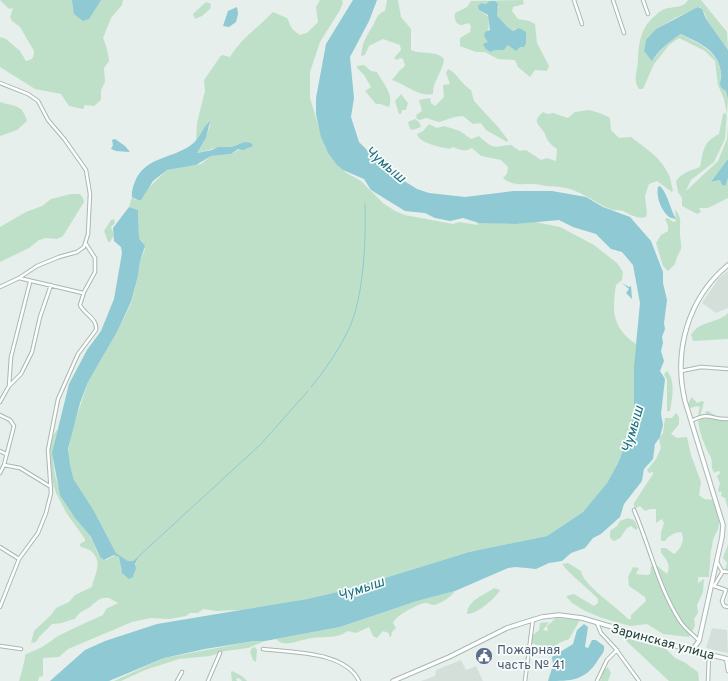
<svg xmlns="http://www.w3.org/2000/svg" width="728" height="681" font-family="Overpass,sans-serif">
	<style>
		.built { fill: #d4dfda }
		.green { fill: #bfe0c8; fill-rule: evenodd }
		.water { fill: #8ec9d4 }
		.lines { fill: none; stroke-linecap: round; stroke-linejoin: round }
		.stream { stroke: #8ec9d4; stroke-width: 1 }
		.minor-casing { stroke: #a8b8b2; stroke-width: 4.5 }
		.tertiary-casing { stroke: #a8b8b2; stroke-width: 5.5 }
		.minor { stroke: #fff; stroke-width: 2.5 }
		.tertiary { stroke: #fff; stroke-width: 3.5 }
		.labels { text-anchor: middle; stroke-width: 3.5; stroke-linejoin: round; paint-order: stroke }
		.street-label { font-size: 13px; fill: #24423a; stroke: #f7fbf9 }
		.service-label { font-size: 13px; fill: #4e5e75; stroke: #f7fbf9; text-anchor: start }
		.water-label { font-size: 14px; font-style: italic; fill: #1c6f80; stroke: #f7fbf9 }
	</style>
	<rect width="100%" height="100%" fill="#e6efeb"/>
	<path class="built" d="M728,271v37l-12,5 -14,-10 17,-25z
		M712,628l15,2 1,23 -22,-5z
		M461,660l5,10 10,-4 7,15h-62l14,-5 1,-6z"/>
	<path class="green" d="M0,0h123l-1,5 -11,13 -8,20c2,3 6,18 6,23l-5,7 1,14 -4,8v10l-7,6 -9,-1 -2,4 -14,-3 -8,-12 -26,-5 -35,-22v-30l6,2 14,12 6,10c6,-1 8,-3 8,-10l-14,-24 -8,-6 -2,-4 3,-9 -4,1z
		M320,0h22l1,3 -3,7 -20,32 -10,30v26l15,49 9,14 11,11 16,9 22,22 12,8 10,4 48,9 6,-2 19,3 -1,-3 39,2 19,-2 25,5 34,18 23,18 6,9 -1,8 -6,5c-4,26 -4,43 20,59l-2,21v46l-5,24 -11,28 -11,20 -24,29 -36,24 -78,16 -123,38 -39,9 -66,11 -24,1 -14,-2 -5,4h-8l-4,3 -17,3 -18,-1 -19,4 -64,27 -9,8 -16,1v18l-4,1 -1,4h-19c1,-2 7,-24 6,-26 5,-3 9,-4 15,-7 5,-2 14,-10 20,-13 14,-7 29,-14 43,-20l3,-6 12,-6 -9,-5c-9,-1 -12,3 -19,9 -7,5 -8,2 -15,12 -11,2 -11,5 -23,5 -6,7 -12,10 -16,18l-5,1 3,-12 17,-16 5,-7 13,-6 6,-7 17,-8c2,-12 12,-25 -1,-36 -3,-3 -7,-2 -11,-5v-2l5,-3v-2l-18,-25 -11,-21 -4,-13 -2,-33 4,-13 4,-5c-11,34 -2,62 18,90 5,7 11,12 15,19 5,7 5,20 15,22l10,-5 4,4 1,11 13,6c0,-8 2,-13 4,-19l-5,4h-5l-12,-8 -22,-42 -19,-28 -5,-18 -2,-13 4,-21 16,-49 29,-50 14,-28 7,-28 2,-15 5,-12 -3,-8 -3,-3 -1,-28 -9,-3 3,-10 4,3 31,-30 34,-6 10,-8 20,-2 9,-5 -2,-5 -7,3h-11l-23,6 8,-13 5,-15 -2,-3 -12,19 1,-18 8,-32 -1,-11 16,-23 2,-2 8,2c11,-19 29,-30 43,-45l14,6c5,10 3,10 13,17l7,-2 11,-11 -2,-15z
		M387,0h11l3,17 10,12v21c10,5 26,0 33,9 -1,13 -12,23 -11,35 -16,3 -27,-10 -41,-14l8,-10 5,-4 -2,-7 -3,-1 -3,2 -3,-2 7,-8 -1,-5 -17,-6 -14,7 -4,9 -4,1c1,-13 5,-19 11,-29 5,-8 4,-13 13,-16z
		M523,0l1,4 -11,3 -1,4 6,8 11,2 6,3 2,19 12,23 -2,5 -12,-1 -5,7 -12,-10 -3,-7 -17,-1 -13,-7h-9l-16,-6v-8l10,-6 1,-6 -3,-3 -6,2c-6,0 -8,-6 -7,-12l12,-6 4,-6zM481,3l18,3 -3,6 1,4c6,5 10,12 16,15l3,-3 -8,17 -4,5h-8l-6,2 -2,-10 1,-25 -10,-7z
		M688,0h13l26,32 1,18 -21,-29 -2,-7 -5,-7 -25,11 -19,11 -10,12 -2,9 8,10 20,-21 9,-5c15,9 32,14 38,32 3,7 1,14 2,21l5,4 2,8 -3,40 -11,23 -23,18 -5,11 32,-30 9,-22 1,-14v34l-16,23 8,-2 4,7 4,-9v20l-20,10h-9l2,4 -4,2 -15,-8v-8l-4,-6 -2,-11c7,-9 14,-10 24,-14 4,-17 2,-24 19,-33l4,-20 2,-1 2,2 -3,-16 -6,-14 -3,-24 -10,-10 -26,-13 -10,7 -15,19 -11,25h-4c-7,-10 -1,-19 -1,-30 1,-18 3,-32 18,-44 3,-3 8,-7 13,-7 8,-2 14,0 19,-8z
		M206,2l5,2 -1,5 -8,7 -7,3 -2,-5z
		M364,65l7,6 6,1c6,12 17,21 12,35l-9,-3h-4l-11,-13 6,-4 -7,-12 -7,-7v-2z
		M448,69c9,4 14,16 23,21l3,11 25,27 9,12 -1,2 -21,-12 -5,-7 -8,1 -10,-8c-8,0 -17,4 -24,6l-13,-4 -6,2 -3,-1 -1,-4 6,-4 -3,-11 11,-2 1,5 4,3 9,-9 -1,-12 7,-1 -4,-11z
		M401,94l7,9 -2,7h-4l-1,4h-2l-4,-13z
		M0,102c14,5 22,1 27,19l-10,9 -17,6z
		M589,110c5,1 17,5 21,8l1,12 8,8 12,-1c16,13 28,18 38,38 2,4 2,10 4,15l-1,2 -15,-11 -8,3 -4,12 2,18 -1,3c-7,3 -17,-3 -23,-6 -4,-1 -9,0 -13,-2 -16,-7 -31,-20 -50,-22 -7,-1 -12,0 -19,-2 -12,-3 -27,3 -38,-7l4,-4 1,-7 -7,-7 -20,-4 -9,-8c-8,5 -12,1 -20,-1l-2,2c-9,-2 -30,-5 -33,-15l6,-3 6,-7 8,4 7,-2 16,5 11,8 8,-3c15,14 14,11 32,9l9,6 6,-1 15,10 6,-2 9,3 1,-12c-7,-5 -10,-8 -12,-15 -4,-9 -15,-11 -2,-22l4,2 6,-1 15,5 7,-6z
		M415,119l4,3 2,5 -8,3 -3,-1 -2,-7z
		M71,194h9l3,4 1,4 -21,34 -6,3 -11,-1 -7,2 -10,8 -29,14v-35l26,-15 16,-6 9,-7z
		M675,209c7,10 5,10 5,21 -1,6 2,12 1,19 -2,5 -5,9 -6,15l-7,7 -5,-5 -7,-23 5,-8 7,-4v-6l-3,-6 3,-1 5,4 3,-1z
		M114,219l1,4 -4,4 3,8 -4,7h-2l-4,-11 7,-11z
		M728,313v26l-35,2 -2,-6c9,-15 26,-11 37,-22z
		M667,371c9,10 5,28 3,40h-3v-31l-3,-6z
		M692,397l5,6 5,-2 2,1 -4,15 6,2 1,-2 -2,-5 3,-1 13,8 7,-1v91l-3,-11 -4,-2 1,-4h-3l-1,-2 2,-6 -3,-8 4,-4 -3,-1 -3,2c-5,-5 -2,-9 -4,-15 -7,-14 -17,-35 -11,-51l-3,-1 -6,2 -4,-3z
		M676,413l3,4v7l-8,10 6,4 10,-1 4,18 10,27 -2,13 5,4 9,1c1,7 6,15 6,21 1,10 -7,14 -7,27l-1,1 -2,28h-11v6l6,-4 -1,13 -6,13 1,8 -4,6 1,7 -6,11 -26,-3 -16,-10 -17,2 -28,-8 -17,-7 -13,-8 -6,-7 8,-2 20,12 4,-3v-4c-12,-13 -27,-23 -36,-35l6,-1 13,8c1,13 38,38 47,48h3v-4l15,-14 -1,-4 -16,-11 -1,-9 5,-10 6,1 -3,6 10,1 4,-1 1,-7 4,-3 12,10c4,-9 0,-14 -6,-21v-5h5l8,6c6,-5 12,-14 7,-22 -6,0 -13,4 -16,9h-4v-9l3,-9 -2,-4 -6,4v-14h-6l-5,2 -5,-5 -4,2h-2v-5l19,-29v-2l-4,1 -2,-3 9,-11 5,-11 -2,-9 4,-6 2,-15h7z
		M628,518l6,2 4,8 -2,2 -5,-4 -4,2 -7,10 -6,3 -2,-1 -2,-3v-6l7,-5 3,-5z
		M728,544v26h-3l2,-7 -4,-5z
		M494,588l6,2c-4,8 -24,25 -33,24 1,-15 17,-18 27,-26z
		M455,591c-4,6 -13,12 -21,14 -3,0 -6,-2 -9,-2 -7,1 -30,13 -32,20l3,5 -4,4 -1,5 -2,-1v-3l-6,-2 -6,7 -4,-2 -4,-9 -13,6 -8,-2c-11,8 -24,5 -36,7 -11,1 -28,11 -36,1l64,-12 77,-26z
		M556,618l24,2 -11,19 -10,4 -6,7 -22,-7 2,-8 6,-5 1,-7 9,-1 -6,8 5,1 -1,-5z
		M622,637l44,12 9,9 9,4 14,10 1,9h-30z
		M254,641h11l-17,7 -23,3 -15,5 -31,3 -34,11 -24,11h-7l50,-23z
		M255,647l2,3 -1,12 -3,-2 -3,-8 2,-4z
		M608,667l3,6 -3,8h-8l4,-11z
		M232,671l10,5 5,5h-5l-3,-3 -3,1 1,2h-5l-1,-9z"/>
	<path class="water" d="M72,0h29l-12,19 -6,2 -9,-7z
		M353,0h24l-8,21 -19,36 4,41 -3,19 8,25 19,19 23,18 16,10 12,4 36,4 48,-6h39l34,6 17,10 27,10 21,24 12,31v11l4,17 -3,23 1,6 -3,8 1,6 -2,8 3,10 -4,10 5,8 -4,35 2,11 -3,12 -5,7 -2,15 -9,10 -2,12 -18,23 -4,13 -19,17 -8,4 -8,10 -14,5 -9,8 -13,2 -13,6 -20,-2 -8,1 -53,23 -38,10 -77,26 -75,14h-11l-49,8 -41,9 -55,23h-59l35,-31 20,-9 52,-17 150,-25 39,-9 123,-38 78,-16 36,-24 24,-29 11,-20 11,-28 5,-24v-46l6,-62 -7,-38 -11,-13 -11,-3 -15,-15 -23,-7 -14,-7 -43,4 -37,-1 -16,-5 -13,3 -15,-3 -10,-5 -20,-2 -34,-21 -7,-11 -21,-9 -6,-5 -9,-12 -7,-16 -5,-23v-16l10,-54z
		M490,1h5l3,3 -1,12c6,5 10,12 16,15l6,-3 7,4v11l-2,4h-4l-4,4 -8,-6 -4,5h-8l-6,2 -5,-4 -2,-4 5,-2 -4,-6 1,-4 5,-2 -2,-15 -9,-5 -1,-4 3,-3 5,1z
		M237,7l1,7 -2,8 -7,5 -6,-1 5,-15z
		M698,7l4,2 4,10 22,31v49l-2,-8c-10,-5 -4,-10 -5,-16 0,-6 -2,-11 -4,-15 -7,-14 -23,-19 -36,-26 -8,4 -25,19 -29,27l-8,-10 2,-11 10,-11z
		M210,121l-4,17 -9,15 15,-3 6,-3h13l14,-5 6,1 2,3 -10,4 -5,-1 -7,5 -20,2 -15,9 -29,5 -14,11 -12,19h-3l-6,-3c-1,-6 2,-13 4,-18 12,-23 36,-20 55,-34 9,-6 12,-19 19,-24z
		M115,139l10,7 5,6 -14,-1 -5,-2 2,-4 -1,-5z
		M728,159v19l-3,8 -3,-1 -2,-5 -9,2z
		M660,186c8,8 10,23 16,33 -3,-1 -6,-1 -8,-3 -8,-7 -12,-21 -10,-29z
		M129,207l9,3 1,28 6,8 -5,15 -2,15 -7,26 -14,30 -29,50 -8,21 -12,46 2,16 4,15 20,31 22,42 12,8h5l6,-5 -4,8 1,4 -3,9 -4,2 -7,-6 -3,-16 -5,-2 -10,5 -4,-3 -9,-20 -16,-19 -15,-23 -8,-42 17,-69 18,-34 14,-19 13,-32 8,-46 -1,-6 -7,-6 -1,-13z
		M622,283l7,4 2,-1 1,13 -6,-6 3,-4z
		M584,624l4,3 -3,20 3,1 4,-8h4l8,6c1,7 -3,9 -6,14 -13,21 -27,21 -50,21l5,-16 -1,-8 21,-13 4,-14z"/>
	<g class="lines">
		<path class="stream" d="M311,387c14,-17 27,-36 37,-56 16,-33 18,-90 17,-127
			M139,556l122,-112 47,-53"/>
		<defs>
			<path id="minor" d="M574,0l8,24
				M613,0l11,33
				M643,0l5,14
				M0,83l28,11 10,7 10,19 17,20 21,30 4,24 -2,40 -4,13 -7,5 -18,5 -22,9 -18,12 -19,9
				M19,278l64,15
				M681,371l20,-4 27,2
				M9,386l12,-12 11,-22 8,-35 11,-32
				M0,402l9,-16 2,-29 19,-75
				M0,415l10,5 4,6 -10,39 -4,8
				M691,421c20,-10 19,-1 37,-2
				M0,451l6,3
				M4,465l16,3 31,19
				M634,510c16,37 24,77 46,111 4,7 13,13 19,20
				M0,547l19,12
				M717,562l5,9 6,1
				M714,586l12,4 -4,11 2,5 4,1
				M714,586l9,-15
				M0,607l19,-48 19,-26 8,-20 5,-20 -3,-43 10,-51 20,-45 18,-24c2,-11 -12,-16 -16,-25l4,-13 11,-20v-14l-9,-14
				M597,623l4,10 14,15 24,33
				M0,646l21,3
				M263,649c29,4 82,2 96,32
				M726,658l2,13
				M177,681l5,-9
				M208,681l12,-28
				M525,681l8,-62
				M597,681l10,-21 10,-10
				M708,681l1,-27"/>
			<path id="tertiary" d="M693,649l6,-8 23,-104 1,-12 -38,-124c-12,-50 3,-103 43,-136
				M393,681l56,-24 58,-29 35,-11 17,-2 23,3 105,31 41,10"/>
		</defs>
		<use href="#minor" class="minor-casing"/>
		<use href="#tertiary" class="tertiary-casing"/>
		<use href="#minor" class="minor"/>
		<use href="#tertiary" class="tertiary"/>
	</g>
	<defs>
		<symbol id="civic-disc" viewBox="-11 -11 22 22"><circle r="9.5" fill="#5c6f8a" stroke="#f7fbf9"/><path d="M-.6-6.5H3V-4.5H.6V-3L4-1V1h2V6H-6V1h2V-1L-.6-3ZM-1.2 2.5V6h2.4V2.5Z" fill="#fff"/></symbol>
	</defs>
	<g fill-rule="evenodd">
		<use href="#civic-disc" x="474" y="646" width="20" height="20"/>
	</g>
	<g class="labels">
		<g class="street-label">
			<text transform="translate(663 641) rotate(15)" y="5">Заринская улица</text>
		</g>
		<g class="service-label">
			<text x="497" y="654">Пожарная<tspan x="497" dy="15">часть № 41</tspan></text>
		</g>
		<g class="water-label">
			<text transform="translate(386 164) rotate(40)" y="5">Чумыш</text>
			<text transform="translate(632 429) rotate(-74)" y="5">Чумыш</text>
			<text transform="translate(361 588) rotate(-19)" y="5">Чумыш</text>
		</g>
	</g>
</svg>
